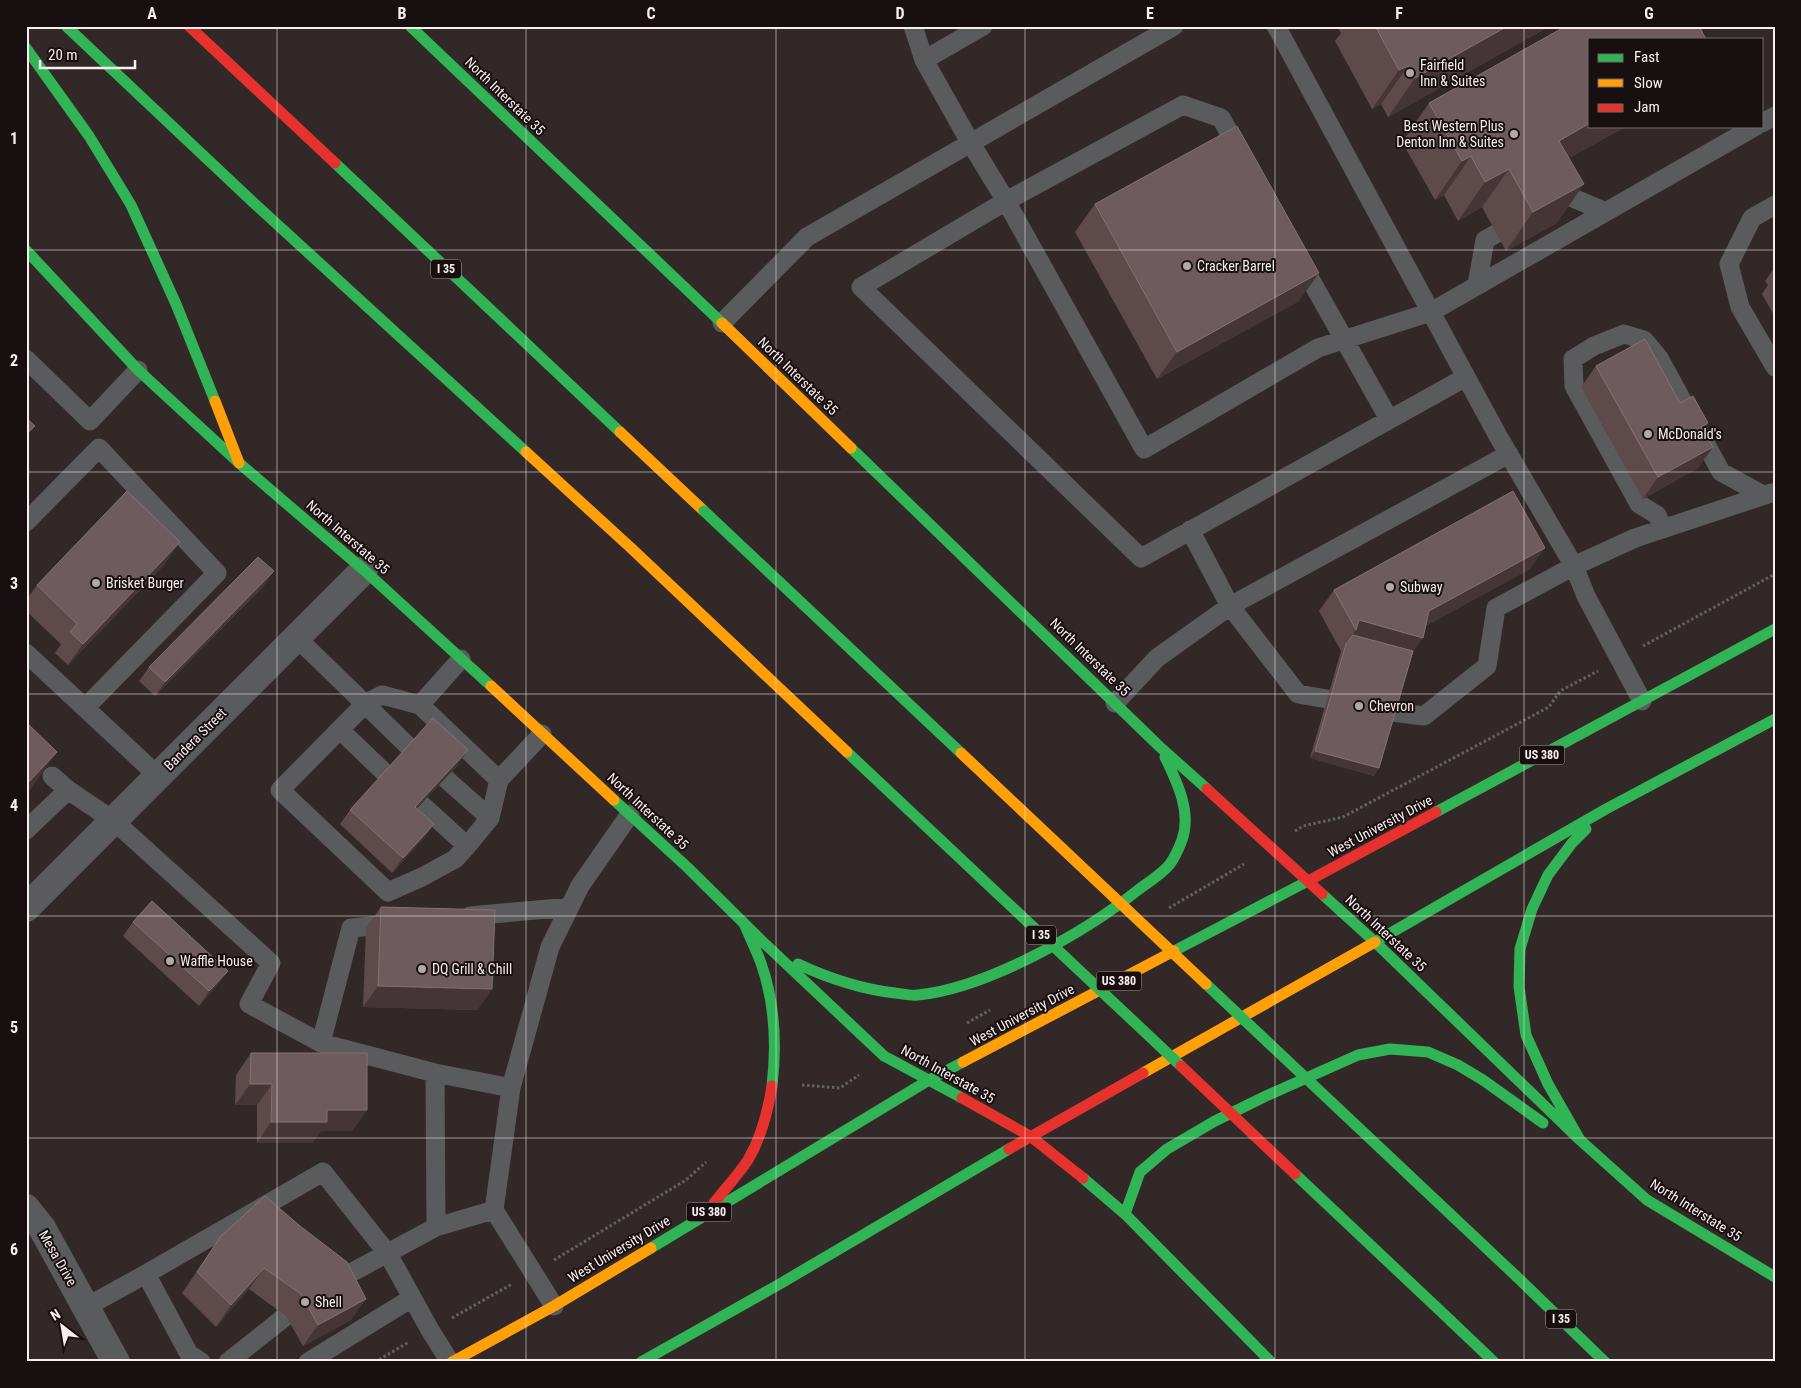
<svg xmlns="http://www.w3.org/2000/svg" width="1801" height="1388" font-family="'Roboto Condensed',sans-serif">
	<style>
		.lines { fill: none; stroke-linecap: round; stroke-linejoin: round }
		.path { stroke: #636263; stroke-width: 3; stroke-dasharray: 2.5 2.5; stroke-linecap: butt }
		.lane { stroke: #5a5b5d; stroke-width: 19 }
		.street { stroke: #5a5b5d; stroke-width: 28 }
		.fast { stroke: #30b455; stroke-width: 11 }
		.slow { stroke: #ff9f0a; stroke-width: 11 }
		.jam { stroke: #e5322d; stroke-width: 11 }
		.fast-bridge { stroke: #30b455; stroke-width: 11 }
		.slow-bridge { stroke: #ff9f0a; stroke-width: 11 }
		.jam-bridge { stroke: #e5322d; stroke-width: 11 }
		.wall { fill: #5e494b }
		.shaded-wall { fill: #453536 }
		.building { fill: #6e5b5d; stroke: #847273 }
		.grid { fill: none; stroke: #f9eded; stroke-width: 1; stroke-opacity: 0.55 }
		.poi-dot { fill: #b3a8a8; stroke: #181010; stroke-width: 2 }
		.labels { text-anchor: middle; stroke-width: 4; stroke-linejoin: round; paint-order: stroke }
		.shield { fill: #181010; stroke: #b6abab; stroke-width: 1 }
		.shield-label { font-size: 12px; font-weight: bold; fill: #f9eded }
		.poi-label { font-size: 14px; fill: #f9eded; stroke: #181010; text-anchor: start }
		.street-label { font-size: 14px; fill: #f9eded; stroke: #181010 }
		.neatline { fill: none; stroke: #f9eded; stroke-width: 2 }
		.grid-label { font-size: 16px; text-anchor: middle; font-weight: bold; fill: #f9eded }
	</style>
	<rect width="100%" height="100%" fill="#322828"/>
	<g class="lines">
		<path class="path" d="M1643,646l132,-72
			M1295,831l8,-5 40,-9 206,-110 11,-16 38,-20
			M1169,908l75,-44
			M967,1023l23,-13
			M802,1085l38,3 19,-13
			M554,1260l132,-80 20,-18
			M452,1318l60,-34
			M375,1362l34,-20"/>
		<path class="lane" d="M913,26l11,34 46,82 36,59 138,248 174,-101 113,-36 325,-186
			M1276,26l222,410 76,130 12,30 56,105
			M924,60l59,-34
			M1762,123l13,-7
			M1240,152l-19,-34 -38,-13 -177,96 -145,86 280,271 325,-181
			M1550,204l16,-9 40,17
			M1775,205l-23,13 -23,46 11,43 35,60
			M1300,261l89,158
			M1477,285l8,-45 32,-18
			M722,323l85,-86 367,-211
			M26,359l64,62 48,-51
			M26,522l73,-74 118,125 -132,135
			M1663,529l-6,-14 -18,-11 -65,-118 -1,-27 21,-13 30,-12 20,6 15,18 62,114 42,23
			M1190,530l40,76 68,88 29,5
			M297,638l68,66 17,-9 38,10 79,75
			M26,653l132,123
			M1115,703l42,-45 73,-52 279,-152
			M420,705l41,-46
			M1392,712l32,4 63,-50 9,-58 78,-42 61,-28 136,-45
			M340,730l46,44
			M410,748l-45,-44 -85,86 108,102 34,-15 33,-18 12,-13 23,-28 9,-38 43,-46
			M52,776l16,14 46,31 157,142 -22,41 72,39 114,30 76,15
			M445,778l45,40
			M421,804l46,42
			M26,830l42,-40
			M470,916l100,-9
			M321,1043l30,-115 40,-4
			M436,1227l58,-17
			M146,1274l177,-102 65,82 42,76 20,32
			M332,1283l104,-56 -1,-154
			M554,1306l-60,-96 17,-122 39,-141 30,-61 50,-72
			M86,1307l60,-33 43,80 12,8
			M228,1362l58,-46
			M308,1362l104,-64"/>
		<path class="street" d="M26,908l338,-338
			M26,1208l16,20 74,134"/>
		<path class="fast" d="M66,26l190,179 270,247
			M410,26l312,297
			M26,48l63,88 42,69 45,99 39,97
			M335,163l285,269
			M26,250l112,120 101,93 125,107 127,116
			M851,448l309,299 47,42
			M614,800l73,67 76,75 121,114 78,42
			M1436,812l339,-183
			M1322,894l53,48 205,198 67,60 128,77
			M744,923c5,13 12,26 17,40 14,40 16,81 11,123
			M1375,942l231,-133 169,-90
			M1174,951l134,-70
			M798,964c32,15 62,25 97,29 8,1 16,3 23,2 69,-7 166,-62 220,-105 11,-8 24,-16 32,-26 5,-7 9,-16 12,-24 10,-28 -5,-58 -17,-83
			M1580,1140l-32,-56 -22,-49 -7,-48 1,-38 12,-40 16,-34 24,-32 14,-14
			M1083,1178l42,36 146,148
			M1125,1214l15,-42 27,-23 48,-28 51,-25 92,-41 32,-6 38,3 30,13 25,15 60,43
			M651,1248l278,-168 34,-18
			M1516,1276l89,86
			M1451,1321l43,41
			M641,1362l137,-77 231,-136"/>
		<path class="slow" d="M722,323l129,125
			M215,401l24,62
			M620,432l84,79
			M526,452l105,96
			M491,686l123,114
			M963,1062l211,-111
			M1143,1073l232,-131
			M452,1362l102,-56 97,-58"/>
		<path class="jam" d="M189,26l146,137
			M1207,789l115,105
			M1308,881l128,-69
			M962,1098l68,38 53,42
			M1009,1149l134,-76
			M714,1203c11,-14 24,-28 34,-43 13,-22 20,-49 24,-74"/>
		<path class="fast-bridge" d="M704,511l257,242
			M847,752l334,314
			M1206,984l310,292
			M1295,1174l156,147"/>
		<path class="slow-bridge" d="M631,548l216,204
			M961,753l245,231"/>
		<path class="jam-bridge" d="M1181,1066l114,108"/>
	</g>
	<path class="wall" d="M1337,26h213l-162,91 -7,-13 -9,5 -37,-68 6,-8z
		M1429,103l161,23h37l-58,32 -12,65 -51,28 -24,-44 -24,14 -14,-26 -9,5 -33,-58z
		M1095,204l204,97 -142,78 -82,-147z
		M1775,267v50l-13,-23 6,-9 -3,-4z
		M1596,366l84,37 28,20 -5,8 10,16 -15,21 -55,31 -62,-112z
		M165,564l-97,101 -13,-12 6,-9 -35,-33v-11l11,-15z
		M1530,569l-105,57 -12,26 -34,116 -5,8 -64,-18 31,-107 -22,-40 15,-21z
		M264,586l-109,110 -16,-15 10,-14z
		M458,765l-41,43 17,16 -10,14 -32,35 -52,-49 10,-14z
		M381,907l111,82 -15,21 -114,-3 3,-79z
		M133,922l84,63 -18,21 -76,-70z
		M251,1053l116,57 -15,21h-31l-9,12h-55v-38h-22l1,-30z
		M221,1236l130,84 -48,26 -17,-30 -37,-27 -33,38 -34,-34z"/>
	<path class="shaded-wall" d="M1508,26h42l-162,91 27,-39z
		M1408,66l-27,38 -9,5 27,-39z
		M1590,123v3h37l-95,53 27,-38z
		M1471,156l-27,39 -9,5 27,-39z
		M1509,169l-27,38 -24,14 27,-39z
		M1584,184l-27,39 -51,28 27,-39z
		M1319,273l-20,28 -142,78 20,-27z
		M1708,423l-14,22 7,-18z
		M35,426l-9,11v-3z
		M1713,447l-15,21 -55,31 15,-22z
		M180,542l-15,22 -97,101 15,-21z
		M1545,548l-15,21 -115,63 14,-21z
		M274,571l-10,15 -109,110 10,-14z
		M1359,620l64,18 -15,21 -60,-17 8,-12z
		M468,750l-10,15 -53,56 10,-14z
		M1315,751l64,17 -5,8 -64,-18z
		M57,752l-27,38 -4,5v-10z
		M434,824l-10,14 -32,35 11,-15z
		M228,971l-11,14 -18,21 10,-15z
		M378,986l114,3 -15,21 -114,-3z
		M250,1084h22l-15,21h-22z
		M327,1110h40l-15,21h-31l-9,12h-55l14,-21z
		M264,1268l-15,21 -33,38 15,-22z
		M366,1299l-15,21 -48,26 15,-21z"/>
	<path class="building" d="M1375,26h133l-93,52 -7,-12 -9,4z
		M1566,26h133l7,13h-116v84l-31,18 25,43 -51,28 -24,-43 -24,13 -14,-26 -9,5 -33,-58z
		M1237,126l82,147 -142,79 -82,-148z
		M1645,339l35,64 13,-7 15,27 -7,4 12,20 -55,30 -62,-111z
		M26,418l9,8 -9,8z
		M127,491l53,51 -97,102 -13,-12 7,-8 -40,-39z
		M1513,491l32,57 -116,63 -6,27 -64,-18 -3,10 -22,-40z
		M258,557l16,14 -109,111 -16,-15z
		M1353,635l60,16 -34,117 -64,-17 31,-107z
		M433,718l35,32 -53,57 19,17 -31,34 -53,-48z
		M26,722l31,30 -31,33z
		M152,901l76,70 -19,20 -76,-69z
		M381,907l114,3 -3,79 -114,-3z
		M251,1053h116v57h-40v12h-56l1,-38h-22z
		M265,1196l35,30 47,36 19,37 -48,26 -17,-31 -37,-26 -33,37 -34,-33 24,-36z"/>
	<path class="grid" d="M277,26v1336M526,26v1336M776,26v1336M1025,26v1336M1275,26v1336M1524,26v1336M26,250h1749M26,472h1749M26,694h1749M26,916h1749M26,1138h1749"/>
	<g class="poi-dot">
		<circle cx="1410" cy="73" r="5"/>
		<circle cx="1514" cy="134" r="5"/>
		<circle cx="1187" cy="266" r="5"/>
		<circle cx="1648" cy="434" r="5"/>
		<circle cx="96" cy="583" r="5"/>
		<circle cx="1390" cy="587" r="5"/>
		<circle cx="1359" cy="706" r="5"/>
		<circle cx="170" cy="961" r="5"/>
		<circle cx="422" cy="969" r="5"/>
		<circle cx="305" cy="1302" r="5"/>
	</g>
	<g class="labels">
		<g class="shield">
			<rect x="431" y="259.5" width="30" height="19" rx="4"/>
			<rect x="1519.5" y="745.5" width="45" height="19" rx="4"/>
			<rect x="1026" y="925.5" width="30" height="19" rx="4"/>
			<rect x="1096.5" y="971.5" width="45" height="19" rx="4"/>
			<rect x="686.5" y="1202.5" width="45" height="19" rx="4"/>
			<rect x="1546" y="1309.5" width="30" height="19" rx="4"/>
		</g>
		<g class="shield-label">
			<text x="446" y="273">I 35</text>
			<text x="1542" y="759">US 380</text>
			<text x="1041" y="939">I 35</text>
			<text x="1119" y="985">US 380</text>
			<text x="709" y="1216">US 380</text>
			<text x="1561" y="1323">I 35</text>
		</g>
		<g class="poi-label">
			<text x="1420" y="70">Fairfield<tspan x="1420" dy="16">Inn &amp; Suites</tspan></text>
			<text x="1504" y="131" text-anchor="end">Best Western Plus<tspan x="1504" dy="16">Denton Inn &amp; Suites</tspan></text>
			<text x="1197" y="271">Cracker Barrel</text>
			<text x="1658" y="439">McDonald's</text>
			<text x="106" y="588">Brisket Burger</text>
			<text x="1400" y="592">Subway</text>
			<text x="1369" y="711">Chevron</text>
			<text x="180" y="966">Waffle House</text>
			<text x="432" y="974">DQ Grill &amp; Chill</text>
			<text x="315" y="1307">Shell</text>
		</g>
		<g class="street-label">
			<text transform="translate(505 96) rotate(44)" y="5">North Interstate 35</text>
			<text transform="translate(798 376) rotate(44)" y="5">North Interstate 35</text>
			<text transform="translate(348 537) rotate(41)" y="5">North Interstate 35</text>
			<text transform="translate(1090 657) rotate(44)" y="5">North Interstate 35</text>
			<text transform="translate(195 739) rotate(-45)" y="5">Bandera Street</text>
			<text transform="translate(648 811) rotate(43)" y="5">North Interstate 35</text>
			<text transform="translate(1380 826) rotate(-28)" y="5">West University Drive</text>
			<text transform="translate(1386 933) rotate(43)" y="5">North Interstate 35</text>
			<text transform="translate(1022 1015) rotate(-28)" y="5">West University Drive</text>
			<text transform="translate(948 1074) rotate(29)" y="5">North Interstate 35</text>
			<text transform="translate(1696 1210) rotate(32)" y="5">North Interstate 35</text>
			<text transform="translate(619 1249) rotate(-31)" y="5">West University Drive</text>
			<text transform="translate(58 1258) rotate(60)" y="5">Mesa Drive</text>
		</g>
	</g>
	<rect width="1801" height="1388" fill="none" stroke="#181010" stroke-width="55"/>
	<rect x="1588" y="38" width="175" height="90" fill="#181010" stroke="#726868"/>
	<rect x="1598" y="54" width="25" height="8" fill="#30b455" stroke="#726868"/>
	<text x="1634" y="62" font-size="15" fill="#f9eded">Fast</text>
	<rect x="1598" y="79" width="25" height="8" fill="#ff9f0a" stroke="#726868"/>
	<text x="1634" y="88" font-size="15" fill="#f9eded">Slow</text>
	<rect x="1598" y="104" width="25" height="8" fill="#e5322d" stroke="#726868"/>
	<text x="1634" y="112" font-size="15" fill="#f9eded">Jam</text>
	<g transform="translate(62 1326) rotate(329)" stroke="#181010" stroke-width="4" paint-order="stroke">
	<path d="M0-4L9 19L0 12L-9 19Z" fill="#f9eded"/>
	<text y="-8" font-size="14" font-weight="bold" text-anchor="middle" fill="#f9eded">N</text>
	</g>
	<path d="M40 60v8h95v-8" fill="none" stroke="#f9eded" stroke-width="2.5"/>
	<text x="48" y="60" font-size="15" fill="#f9eded" stroke="#181010" stroke-width="4" paint-order="stroke">20 m</text>
	<rect x="28" y="28" width="1746" height="1332" class="neatline"/>
	<g class="grid-label">
		<text x="152" y="19">A</text>
		<text x="402" y="19">B</text>
		<text x="651" y="19">C</text>
		<text x="900" y="19">D</text>
		<text x="1150" y="19">E</text>
		<text x="1399" y="19">F</text>
		<text x="1649" y="19">G</text>
		<text x="14" y="144">1</text>
		<text x="14" y="366">2</text>
		<text x="14" y="589">3</text>
		<text x="14" y="811">4</text>
		<text x="14" y="1033">5</text>
		<text x="14" y="1255">6</text>
	</g>
</svg>
